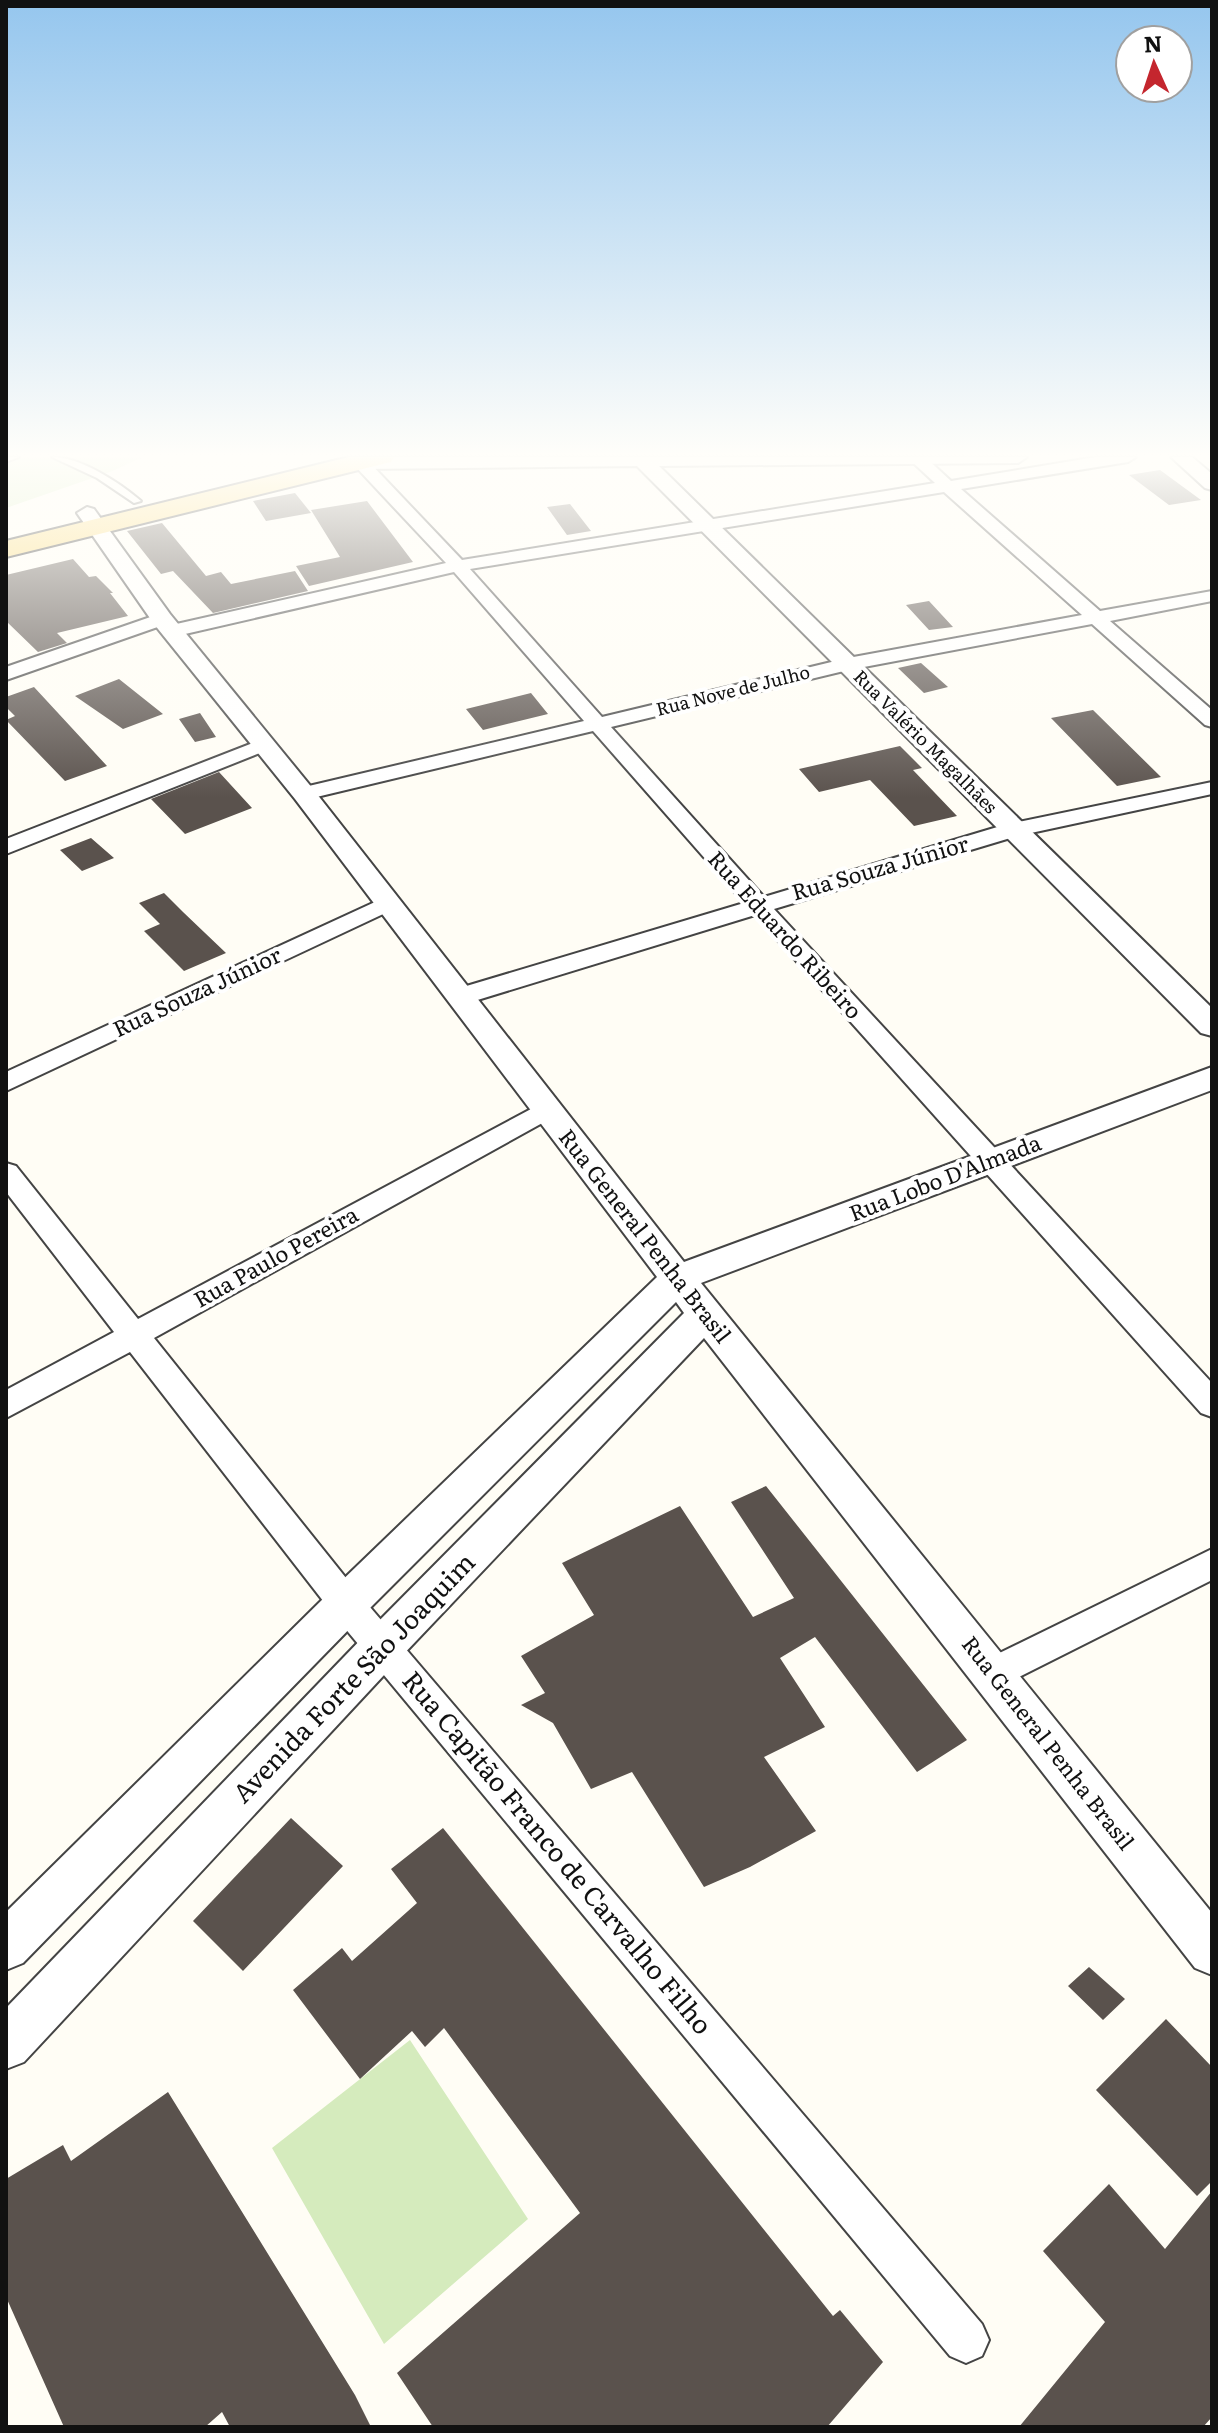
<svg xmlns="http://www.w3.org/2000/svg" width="1218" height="2433" font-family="Literata,serif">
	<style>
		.green { fill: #d5ebbd }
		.building { fill: #5a524d }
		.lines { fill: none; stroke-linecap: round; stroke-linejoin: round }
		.service-casing { stroke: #444; stroke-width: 4 }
		.minor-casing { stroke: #444; stroke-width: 4 }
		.tertiary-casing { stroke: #444; stroke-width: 4 }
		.primary-casing { stroke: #222; stroke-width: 4 }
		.service { fill: #fff; fill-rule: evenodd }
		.minor { fill: #fff; fill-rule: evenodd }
		.tertiary { fill: #fff; fill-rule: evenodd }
		.primary { fill: #f9d66b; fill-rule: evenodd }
		.labels { text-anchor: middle; stroke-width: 8; stroke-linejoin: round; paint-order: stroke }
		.far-street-label { font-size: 18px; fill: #111; stroke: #fff }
		.street-label { font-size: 22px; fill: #111; stroke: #fff }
		.near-street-label { font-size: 26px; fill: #111; stroke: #fff }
	</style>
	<rect width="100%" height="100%" fill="#fffdf5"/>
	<path class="green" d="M6,457h137l-33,15 -104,36z
		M410,2040l118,179 -144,125 -112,-196z"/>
	<path class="building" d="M1160,470l41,30 -32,5 -40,-30z
		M295,493l16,20 -45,8 -13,-20z
		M367,501l46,61 -104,24 -13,-20 44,-9 -29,-47z
		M570,504l21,27 -24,4 -20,-28z
		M162,523l44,53 15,-4 10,12 64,-13 13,20 -95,22 -40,-42 -12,3 -34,-43z
		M73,559l16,18 7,-1 17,17h-3l18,23 -71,17 10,10 -29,9 -32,-31v-46z
		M929,601l24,26 -24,3 -23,-25z
		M921,663l27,24 -24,6 -26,-25z
		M119,679l44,35 -40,15 -48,-33z
		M34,687l73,79 -42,15 -59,-61 9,-4 -9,-9v-10z
		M531,693l17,21 -65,16 -17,-21z
		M1093,710l68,67 -44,9 -66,-68z
		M200,713l16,24 -21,5 -16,-23z
		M900,746l22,22 -9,2 44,46 -43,10 -44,-46 -51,12 -20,-23z
		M219,772l33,36 -67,26 -34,-35z
		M91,838l23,20 -32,13 -22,-21z
		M164,893l19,19 43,41 -42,18 -40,-40 16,-7 -21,-21z
		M766,1486l201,254 -50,32 -102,-135 -35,21 45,69 -61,30 52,74 -66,36 -46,20 -72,-115 -41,17 -38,-66 -32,-18 24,-12 -24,-37 73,-41 -32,-52 118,-57 73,111 41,-19 -63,-96z
		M291,1818l52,48 -100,105 -50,-50z
		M443,1828l390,488 7,-6 43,52 -56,65h-394l-36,-54 183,-160 -136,-185 -19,19 -13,-16 -52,48 -67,-89 49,-42 10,13 65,-58 -26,-34z
		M1089,1967l36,32 -22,21 -35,-34z
		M1166,2019l46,48v114l-15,15 -101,-106z
		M168,2092l187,303 16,32h-141l-8,-15 -17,15h-141l-58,-130v-118l57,-34 8,16z
		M1109,2184l56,65 47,-58v226l-9,10h-184l86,-105 -62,-71z"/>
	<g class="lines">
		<defs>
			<path id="service" d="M6,457h13l-13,5z
				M52,457c29,0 68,26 89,44l-7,2 -37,-25z"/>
			<path id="minor" d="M907,457h18l26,24 145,-24h40l-8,5 -167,27 139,122 112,-20v10l-102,20 102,89v17l-7,-2 -113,-101 -244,46 -237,57 153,170 240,-72 208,-43v12l-195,42 -243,73 438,474v34l-11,-4 -446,-498 -284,87h-18l-3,-6 3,-6 291,-87 -151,-172 -289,69 -8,-1 -3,-5 3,-5 288,-68 -130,-149 -282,65 -9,-6 9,-6 274,-62 -91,-97 -2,-3 8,-5 6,2 95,100 473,-77zM944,492l138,123 -234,43 -246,59 -132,-148z
				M162,613l9,6 -2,4 -163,57v-13z
				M263,739l7,2 3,4 -3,4 -264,105v-15z
				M388,896l8,2 4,5 -4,5 -390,183v-19z
				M546,1101l9,3 4,6 -4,6 -401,222 204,255 624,731 7,16 -7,16 -16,7 -16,-7 -616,-741 -204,-263 -124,66v-28l108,-58 -108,-140v-29l10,3 122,153z
				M1212,1549v31l-207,104 -12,5 -12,-5 -6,-11 6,-11z"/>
			<path id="tertiary" d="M360,457h667l-9,6 -359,3 553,542v28l-11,-3 -564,-567 -276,3 -10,-6z
				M1171,457h21l20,17v16l-7,-2z
				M87,507l7,2 76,105 143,175 371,473 528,-195v23l-511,193 511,630v62l-17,-7 -491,-630 -306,322 -374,402 -18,7v-61l362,-376 316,-319 -8,-11 -315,315 -338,346 -17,7v-58l325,-321 326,-314 -362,-478 -141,-175 -77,-111z"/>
			<path id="primary" d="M349,457h45l-3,5 -385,95v-16z"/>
		</defs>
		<use href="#service" class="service-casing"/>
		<use href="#minor" class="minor-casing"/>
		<use href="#tertiary" class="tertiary-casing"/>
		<use href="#primary" class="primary-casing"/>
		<use href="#service" class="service"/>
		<use href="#minor" class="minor"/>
		<use href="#tertiary" class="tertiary"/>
		<use href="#primary" class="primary"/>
	</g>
	<linearGradient id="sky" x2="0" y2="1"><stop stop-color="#95c6ee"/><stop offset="0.57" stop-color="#fffefa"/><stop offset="1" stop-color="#fffefa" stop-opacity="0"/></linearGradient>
	<rect width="1218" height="798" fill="url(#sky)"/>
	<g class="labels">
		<g class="far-street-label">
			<text transform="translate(733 691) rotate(-14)" y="6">Rua Nove de Julho</text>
			<text transform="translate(925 742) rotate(45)" y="6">Rua Valério Magalhães</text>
		</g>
		<g class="street-label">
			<text transform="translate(880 868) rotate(-16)" y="8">Rua Souza Júnior</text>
			<text transform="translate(785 935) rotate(48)" y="8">Rua Eduardo Ribeiro</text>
			<text transform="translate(197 992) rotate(-25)" y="8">Rua Souza Júnior</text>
			<text transform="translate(945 1178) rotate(-21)" y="8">Rua Lobo D'Almada</text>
			<text transform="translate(645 1236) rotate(52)" y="8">Rua General Penha Brasil</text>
			<text transform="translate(276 1257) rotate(-29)" y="8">Rua Paulo Pereira</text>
			<text transform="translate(1048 1743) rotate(52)" y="8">Rua General Penha Brasil</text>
		</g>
		<g class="near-street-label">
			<text transform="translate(354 1678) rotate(-46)" y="9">Avenida Forte São Joaquim</text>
			<text transform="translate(557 1853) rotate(50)" y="9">Rua Capitão Franco de Carvalho Filho</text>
		</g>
	</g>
	<rect width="1218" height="2433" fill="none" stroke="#111111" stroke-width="16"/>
	<g transform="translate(1154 64) rotate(357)"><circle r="38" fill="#ffffff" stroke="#a0a0a0" stroke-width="2"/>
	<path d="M0-6L14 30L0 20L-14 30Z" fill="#c4262e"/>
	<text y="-12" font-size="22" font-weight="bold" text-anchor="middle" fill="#111111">N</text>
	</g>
</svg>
